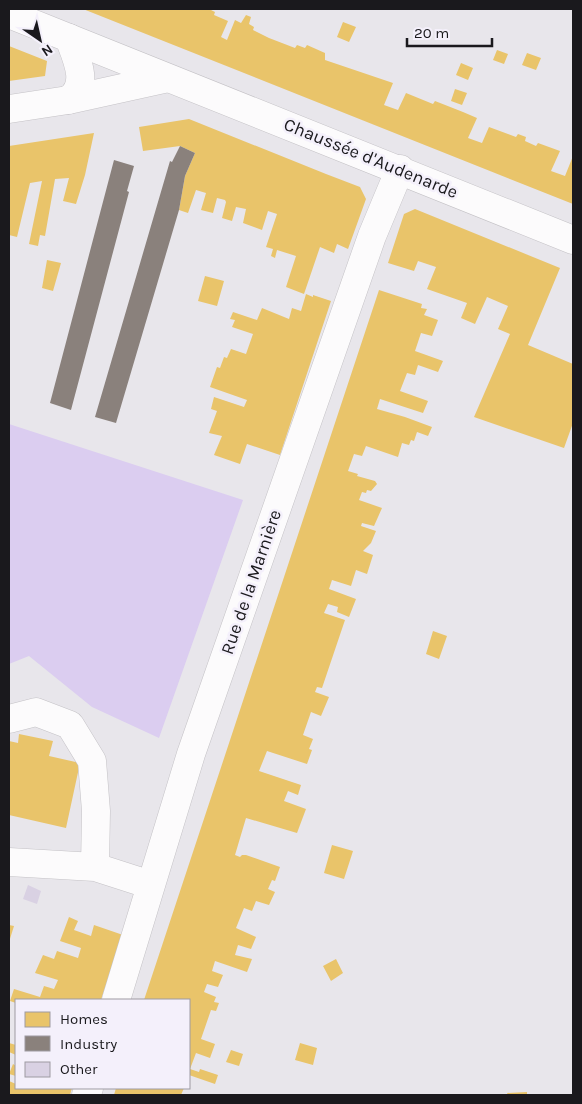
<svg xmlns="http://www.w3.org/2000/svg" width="582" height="1104" font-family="Karla,sans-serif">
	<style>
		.green { fill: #dbcdf0 }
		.homes { fill: #e9c46a }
		.industry { fill: #8a817c }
		.building { fill: #d9d1e3 }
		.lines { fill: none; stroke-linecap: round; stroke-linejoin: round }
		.minor-casing { stroke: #c4c2c6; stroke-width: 29 }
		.major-casing { stroke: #c4c2c6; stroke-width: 29 }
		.minor { stroke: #fcfbfc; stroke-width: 28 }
		.major { stroke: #fcfbfc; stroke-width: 28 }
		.labels { text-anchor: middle; stroke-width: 5; stroke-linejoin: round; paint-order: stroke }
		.street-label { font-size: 18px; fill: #1a191d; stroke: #f4f0fb }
	</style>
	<rect width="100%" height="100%" fill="#e8e6eb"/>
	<path class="green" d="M9,424l234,76 -84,238 -67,-31 -63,-51 -20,8z"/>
	<path class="homes" d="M83,9h126l6,3 -1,3 14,6 -7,16 6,3 8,-20 6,3 5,-8 5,2 -2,7 5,3 -1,3 16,8 26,10 2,-3 8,3 2,-3 18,8v7l68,23 -9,22 14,5 8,-17 27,11 2,-3 28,11 14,6 -9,20 14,5 7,-16 27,10 2,-3 8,3 -1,4 11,5 2,-3 22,8 -9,20 14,5 8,-20v48z
		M343,22l13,5 -7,15 -12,-5z
		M9,46l38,15 -2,15 -36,5z
		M497,50l11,4 -4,10 -11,-4z
		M527,53l14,5 -5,12 -14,-5z
		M461,63l12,5 -5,12 -12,-5z
		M455,89l12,4 -5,12 -11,-4z
		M189,119l137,55 34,13 6,12 -18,50 -11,-5 -3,9 -14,-6 -16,47 -18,-7 10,-31 -19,-6 -2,8 -4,-2 2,-7 -7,-2 11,-33 -9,-3 -6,19 -19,-7 3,-14 -10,-2 -4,14 -10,-3 4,-16 -1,-2 -8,-2 -4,15 -12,-3 5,-17 -10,-3 -8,23 -9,-3 6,-34 10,-23 -15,-7 -37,5 -4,-24z
		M94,133l-9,42 -9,29 -13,-3 6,-23 -14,1 -10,57 -5,-1 -2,11 -9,-2 13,-63 -12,2 -13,54 -8,-2v-89z
		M415,209l145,59 -32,77 45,19v59l-9,25 -90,-31 36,-83 -12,-5 10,-23 -21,-9 -12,27 -14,-6 6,-15 -40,-14 9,-22 -18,-6 -4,10 -26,-8 16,-49z
		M47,260l14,3 -8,28 -11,-3z
		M205,276l19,5 -7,25 -19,-5z
		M379,290l43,14 -1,4 6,1 -3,6 14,5 -6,16 -11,-3 -6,18 28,10 -5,11 -20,-7 -3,10 -8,-2 -7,18 28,10 -5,12 -43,-14 -3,10 28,8 27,10 -4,9 -11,-4 -3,9 -3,-1 -2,5 -7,-2 -4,14 -32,-11 -4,10 -8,-2 -6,17 10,3 -1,2 18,5 2,3 -6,7 -4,-1 -1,3 -4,-1 -3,8 23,8 -8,18 -12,-3 -1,3 15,5 -5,12 -8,8 10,4 -6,19 -11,-4 -5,16 -19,-6 -3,9 27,10 -7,18 -12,-5 1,-5 -10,-3 -4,9 21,7 -23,68 -5,-1 -2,5 14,5 -8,19 -10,-4 -8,23 10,4 -4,10 3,1 -5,14 -40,-13 -8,20 42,14 -3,10 -10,-4 -4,10 22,8 -9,24 -51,-15 -11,37 5,2 2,-2h4l34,12 -5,14 -3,-1 -4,9 7,3 -6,13 -13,-4 -4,10 -8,-3 -8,20 20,9 -5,12 -13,-4 -3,10 17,4 -5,13 -32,-11 -3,10 11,4 -5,12 -11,-3 -3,8 12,5 -2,5 5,1 -3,8 -5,-1 -10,29 14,5 -5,14 -14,-5 -6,16 9,3 1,-3 18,6 -3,9 -26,-9v-75h-45z
		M306,294l7,3v-2l18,6 -51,154 -33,-11 -7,20 -26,-9 8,-19 -13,-3 8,-22 -6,-2 3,-12 30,10 3,-7 -37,-13 7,-20 3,1 4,-11 3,1 4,-9 15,5 7,-20 -21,-7 3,-7 -5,-1 3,-7 24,8 5,-12 27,11 3,-11 9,3z
		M433,631l14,5 -8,23 -13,-5z
		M19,734l34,7 -4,15 31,7 -14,65 -57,-13v-74l9,2z
		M332,845l21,6 -9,28 -20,-6z
		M69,917l9,4 -4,9 17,6 3,-11 29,10 -22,65h-85v3l-6,-2 4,-12 26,8 4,-11 10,3 4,-9 -23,-7 8,-18 11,4 3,-8 21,7 3,-10 -21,-7z
		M9,925l5,1 -5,16z
		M336,959l7,14 -12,8 -8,-15z
		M9,1043l7,2v10l-7,-3z
		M300,1043l17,5 -4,17 -18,-5z
		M231,1050l12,4 -4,12 -13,-4z
		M13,1064l3,2v10l-7,-2z
		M9,1081l7,3v4h56l-2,7h-61z
		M116,1088h68l-3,7h-67z
		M527,1092v3h-19l-1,-2z"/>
	<path class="industry" d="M180,146l15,7 -10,23 -6,34 -63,213 -21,-6 75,-256 2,1z
		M114,160l20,6 -7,25 2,1 -58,218 -21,-7z"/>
	<path class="building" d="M28,885l13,6 -4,13 -14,-5z"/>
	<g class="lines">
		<defs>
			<path id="minor" d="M68,100c23,-14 8,-43 1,-62
				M9,719l27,-7 34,13 22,36 4,50 -1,56
				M9,862l86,5 56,18
				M116,1000l75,-246 181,-518 28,-67
				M86,1095l3,-7"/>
			<path id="major" d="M9,14c188,74 376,150 564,226
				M9,109l59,-9 100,-22"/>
		</defs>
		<use href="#minor" class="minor-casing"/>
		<use href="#major" class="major-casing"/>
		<use href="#minor" class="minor"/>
		<use href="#major" class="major"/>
	</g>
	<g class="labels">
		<g class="street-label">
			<text transform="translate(371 158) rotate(22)" y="6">Chaussée d'Audenarde</text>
			<text transform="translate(251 582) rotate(-71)" y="6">Rue de la Marnière</text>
		</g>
	</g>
	<rect width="582" height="1104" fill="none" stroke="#1a191d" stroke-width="20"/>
	<rect x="15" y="999" width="175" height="90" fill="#f4f0fb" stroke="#9d9aa2"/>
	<rect x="25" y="1012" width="25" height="15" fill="#e9c46a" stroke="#9d9aa2"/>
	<text x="60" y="1024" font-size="15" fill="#1a191d">Homes</text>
	<rect x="25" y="1036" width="25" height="15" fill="#8a817c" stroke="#9d9aa2"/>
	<text x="60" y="1049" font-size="15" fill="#1a191d">Industry</text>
	<rect x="25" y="1062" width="25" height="15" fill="#d9d1e3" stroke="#9d9aa2"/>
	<text x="60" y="1074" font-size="15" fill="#1a191d">Other</text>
	<g transform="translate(40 40) rotate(146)" stroke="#f4f0fb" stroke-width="4" paint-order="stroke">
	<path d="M0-4L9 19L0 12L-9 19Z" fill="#1a191d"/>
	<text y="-8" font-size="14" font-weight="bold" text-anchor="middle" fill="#1a191d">N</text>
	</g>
	<path d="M407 38v8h85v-8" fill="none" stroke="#1a191d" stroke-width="2.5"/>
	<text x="414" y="38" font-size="15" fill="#1a191d" stroke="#f4f0fb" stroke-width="4" paint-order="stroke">20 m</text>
</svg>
